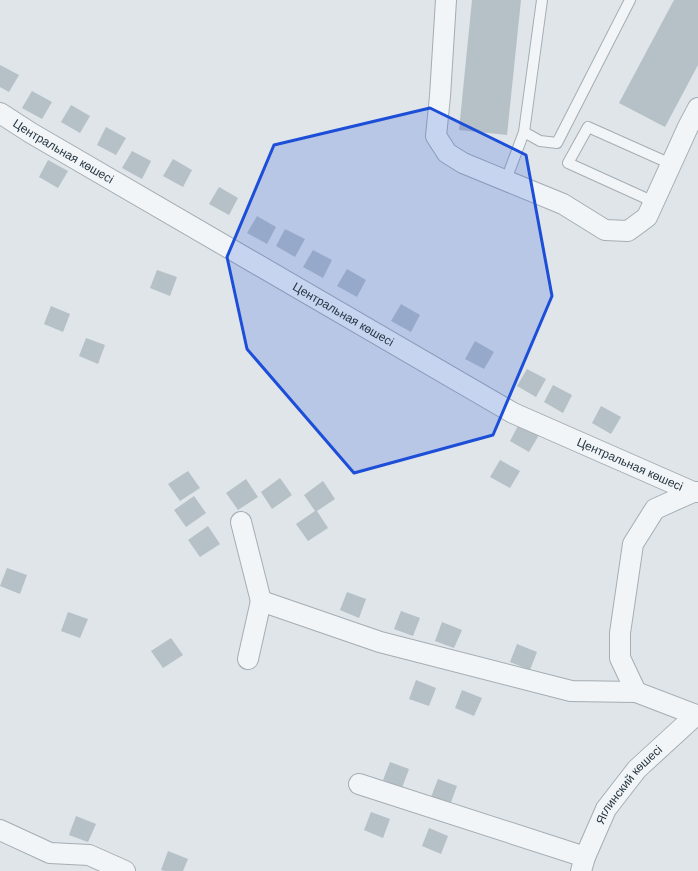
<svg xmlns="http://www.w3.org/2000/svg" width="698" height="871" font-family="Helvetica,sans-serif">
	<style>
		.building { fill: #b5c0c7 }
		.lines { fill: none; stroke-linecap: round; stroke-linejoin: round }
		.service-casing { stroke: #a4adb4; stroke-width: 12 }
		.minor-casing { stroke: #a4adb4; stroke-width: 22 }
		.service { stroke: #f2f5f7; stroke-width: 10 }
		.minor { stroke: #f2f5f7; stroke-width: 20 }
		.marked { fill: #1d4ed8; fill-opacity: 0.2; stroke: #1d4ed8; stroke-width: 3; stroke-linejoin: round }
		.labels { text-anchor: middle; stroke-width: 3; stroke-linejoin: round; paint-order: stroke }
		.street-label { font-size: 12px; fill: #263742; stroke: #eef4f7 }
	</style>
	<rect width="100%" height="100%" fill="#dfe5e9"/>
	<path class="building" d="M472,0h49l-14,135 -48,-5z
		M674,0h24v65l-33,62 -46,-24z
		M0,65l19,10 -10,17 -9,-5z
		M32,91l20,11 -10,17 -20,-11z
		M71,105l19,11 -10,17 -19,-11z
		M106,127l20,11 -10,17 -19,-10z
		M132,151l19,10 -9,18 -20,-11z
		M173,159l19,11 -9,17 -20,-11z
		M48,160l20,11 -10,17 -19,-11z
		M219,187l19,11 -9,17 -20,-11z
		M257,216l19,11 -9,17 -20,-11z
		M285,229l20,10 -10,18 -19,-11z
		M313,250l19,10 -9,18 -20,-11z
		M347,269l19,11 -9,17 -20,-11z
		M157,270l20,7 -7,19 -20,-8z
		M401,304l19,11 -9,17 -20,-11z
		M51,306l19,8 -7,18 -19,-8z
		M86,338l19,7 -7,19 -19,-8z
		M475,341l19,11 -10,17 -19,-10z
		M527,369l19,10 -10,18 -19,-11z
		M553,385l19,10 -9,18 -19,-11z
		M601,406l20,11 -10,17 -19,-11z
		M519,424l20,11 -10,17 -19,-11z
		M500,460l20,11 -10,17 -20,-11z
		M188,471l12,17 -20,13 -12,-17z
		M280,478l12,17 -20,14 -11,-17z
		M246,479l12,18 -20,13 -12,-17z
		M323,481l12,18 -18,12 11,17 -20,13 -12,-17 19,-13 -11,-16z
		M194,496l12,17 -20,14 -12,-17z
		M208,526l12,18 -20,13 -12,-17z
		M7,568l20,7 -7,19 -20,-8z
		M347,592l19,7 -7,19 -19,-8z
		M401,611l19,7 -7,18 -19,-7z
		M68,612l20,7 -8,19 -19,-7z
		M442,622l20,8 -8,18 -19,-7z
		M171,638l12,17 -20,13 -12,-17z
		M517,644l20,8 -7,18 -20,-8z
		M416,680l20,8 -7,18 -20,-7z
		M462,690l20,8 -8,18 -19,-8z
		M390,762l19,7 -7,19 -19,-8z
		M438,779l19,7 -7,19 -19,-8z
		M371,812l19,7 -7,19 -19,-8z
		M76,816l20,8 -8,18 -19,-7z
		M429,828l19,8 -7,18 -19,-8z
		M168,851l20,8 -5,12h-18l-4,-1z"/>
	<g class="lines">
		<defs>
			<path id="service" d="M524,132l16,9 17,2 73,-143
				M506,180l18,-48 18,-132
				M654,202l-86,-39 20,-36 83,37"/>
			<g id="minor">
				<path d="M446,0l-6,96 -4,40 11,17 16,10 100,41 42,26 23,1 19,-14 41,-90 10,-19"/>
				<path id="s1" d="M0,113l31,20 482,280 180,79h5"/>
				<path d="M241,522l20,79"/>
				<path d="M248,659l13,-58 119,41 191,49 65,1 60,23"/>
				<path d="M636,692l-16,-34v-25l13,-89 22,-35 38,-17"/>
				<path d="M359,784l226,73"/>
				<path d="M0,830l50,23 39,2 36,16"/>
				<path id="s2" d="M581,871l4,-14 21,-48 31,-40 59,-54h2"/>
			</g>
		</defs>
		<use href="#service" class="service-casing"/>
		<use href="#minor" class="minor-casing"/>
		<use href="#service" class="service"/>
		<use href="#minor" class="minor"/>
	</g>
	<path class="marked" d="M430,108l96,47 26,141 -59,139 -139,38 -107,-124 -20,-92 47,-112z"/>
	<g class="labels">
		<g class="street-label">
			<text dy="4" stroke="none"><textPath href="#s1" startOffset="74">Центральная көшесі</textPath></text>
			<text dy="4" stroke="none"><textPath href="#s1" startOffset="398">Центральная көшесі</textPath></text>
			<text dy="4" stroke="none"><textPath href="#s1" startOffset="722">Центральная көшесі</textPath></text>
			<text dy="4" stroke="none"><textPath href="#s2" startOffset="100">Яглинский көшесі</textPath></text>
		</g>
	</g>
</svg>
